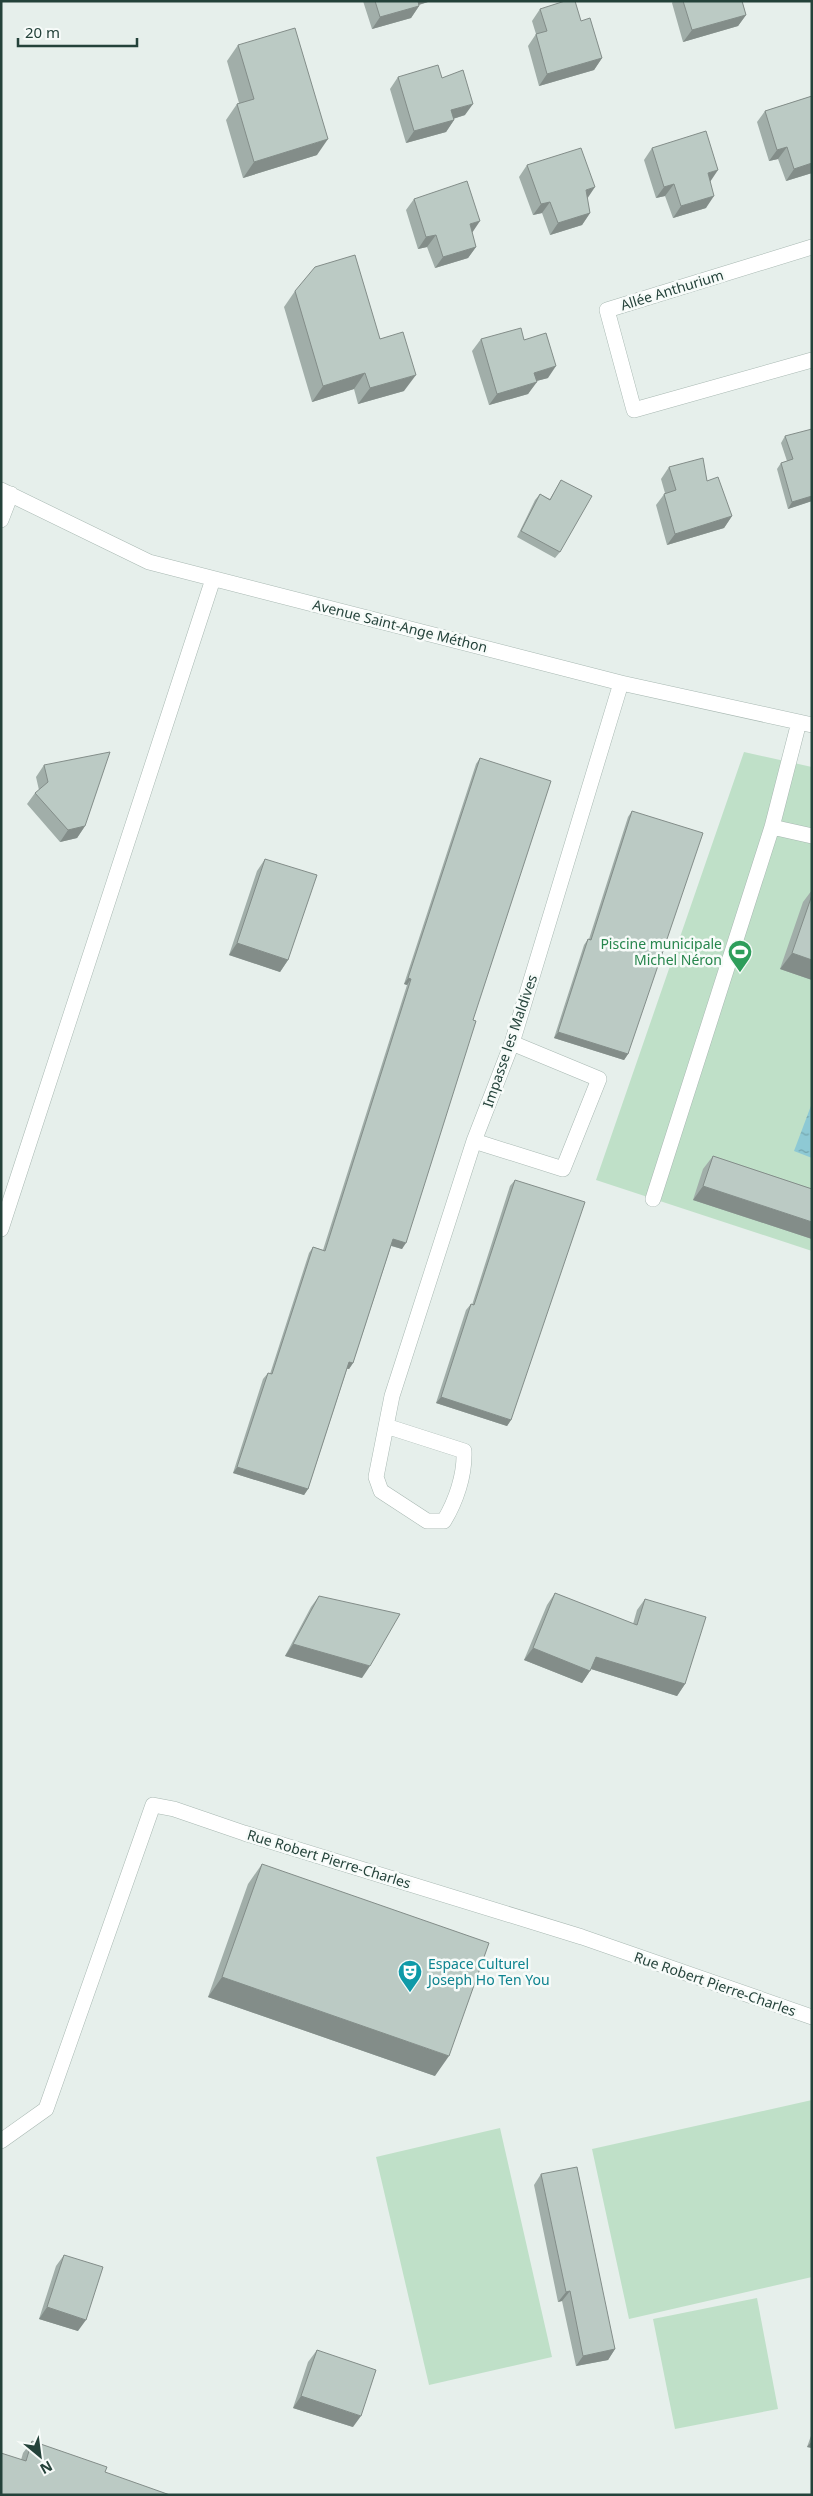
<svg xmlns="http://www.w3.org/2000/svg" width="813" height="2496" font-family="'Noto Sans',sans-serif">
	<style>
		.grass { fill: #bfe0c8 }
		.water { fill: url(#water-ripples) }
		.lines { fill: none; stroke-linecap: round; stroke-linejoin: round }
		.minor-casing { stroke: #a8b8b2; stroke-width: 16 }
		.minor { stroke: #fff; stroke-width: 15 }
		.wall { fill: #a1aea9 }
		.shaded-wall { fill: #838d89 }
		.building { fill: #bbcac4; stroke: #838d89 }
		.labels { text-anchor: middle; stroke-width: 5; stroke-linejoin: round; paint-order: stroke }
		.street-label { font-size: 14px; fill: #24423a; stroke: #f7fbf9 }
		.leisure-label { font-size: 14px; fill: #27864d; stroke: #f7fbf9; text-anchor: end }
		.culture-label { font-size: 14px; fill: #0d838f; stroke: #f7fbf9; text-anchor: start }
	</style>
	<defs>
		<pattern id="water-ripples" width="26" height="14" patternUnits="userSpaceOnUse" patternTransform="scale(1.25)"><rect width="26" height="14" fill="#8ec9d4"/><path d="M2 4q2-2 4 0t4 0M15 11q2-2 4 0t4 0" fill="none" stroke="#74a5ad"/></pattern>
	</defs>
	<rect width="100%" height="100%" fill="#e6efeb"/>
	<path class="grass" d="M744,752l68,15v484l-216,-71z
		M812,2100v177l-183,42 -37,-170z
		M500,2128l52,229 -123,28 -53,-228z
		M757,2298l21,111 -103,20 -22,-110z"/>
	<path class="water" d="M812,1103v55l-18,-7z"/>
	<g class="lines">
		<defs>
			<path id="minor" d="M812,247l-205,63 27,100 178,-50
				M1,490l148,72 472,121 191,42
				M1,520l10,-26
				M772,827l40,9
				M474,1141l89,28 36,-90 -87,-36
				M653,1199l119,-372 27,-105
				M1,1229l212,-650
				M386,1426l78,25c1,24 -8,50 -20,70h-17l-46,-30 -5,-14 16,-81 82,-255 38,-98 109,-360
				M1,2141l45,-32 107,-304 21,4 70,24 338,104 230,80"/>
		</defs>
		<use href="#minor" class="minor-casing"/>
		<use href="#minor" class="minor"/>
	</g>
	<path class="wall" d="M363,1h68l-12,4v1l-8,12 -39,11z
		M673,1h69l4,14 -8,11 -55,16 -11,-39z
		M540,9l41,12 21,37 -8,12 -55,16 -11,-40 8,-12 -4,-13z
		M238,45l79,110 -74,23 -17,-58 11,-16 2,-1 -12,-42z
		M398,77l44,1 23,37 -12,4 1,1 -8,12 -40,11 -16,-54z
		M812,96v77l-26,8 -8,-22 -9,2 -12,-39 8,-11z
		M652,148l58,34 -4,26 -33,10 -8,-22 -9,2 -12,-38z
		M527,165l60,34 3,14 -8,12 -32,10 -8,-22 -9,2 -14,-38z
		M414,199l58,34 4,14 -8,11 -33,10 -8,-21 -9,2 -12,-39z
		M295,291l85,48 24,52 -46,13 -4,-15 -42,13 -28,-95z
		M481,339l43,1 24,38 -12,3 -8,13 -39,11 -17,-54z
		M785,436l27,65 -24,8 -11,-40 4,-6 6,-2 -6,-18z
		M669,467l38,14 25,35 -8,12 -57,17 -11,-40 9,-12 -4,-14z
		M561,480l-1,72 -5,6 -38,-21 18,-37 5,-6 10,5z
		M480,758l-7,262 -71,229 -11,-3 -38,117 -4,6h-2l-39,120 -4,6 -71,-22 30,-94 5,-6 2,1 39,-121 4,-6 10,3 84,-265 -3,-1 72,-220z
		M44,765l41,61 -8,12 -17,4 -33,-38 8,-11 4,-3 -3,-13z
		M632,811l-4,243 -4,6 -70,-22 30,-93 4,-6h1l39,-122z
		M265,859l23,101 -8,12 -51,-17 28,-84z
		M812,890v90l-32,-11 23,-67z
		M713,1156l99,33v50l-119,-39 10,-31z
		M515,1180l-4,240 -4,6 -71,-23 30,-93 5,-6 1,1 38,-119z
		M555,1593l78,31 4,-14 8,-11 40,85 -8,12 -86,-27 -9,14 -58,-23 23,-55z
		M319,1596l43,82 -77,-22 26,-49z
		M262,1864l173,212 -227,-79 40,-113z
		M541,2174l74,175 -7,11 -32,6 -14,-65 -4,1 -24,-117z
		M64,2255l14,76 -39,-12 17,-53z
		M317,2350l36,77 -60,-19 15,-46z
		M812,2433v15l-5,-1z
		M32,2441l73,31 -104,23 20,-35 2,-7z"/>
	<path class="shaded-wall" d="M413,1h18l-23,7z
		M419,6l-8,12 -39,11 8,-12z
		M746,15l-8,11 -55,16 9,-12z
		M602,58l-8,12 -55,16 8,-12z
		M473,104l-8,11 -22,7 8,-12z
		M454,120l-8,12 -40,11 8,-12z
		M328,139l-11,16 -74,23 11,-16z
		M787,147l-9,12 -9,2 8,-11z
		M812,163v10l-26,8 8,-12z
		M718,170l-8,12 -2,-9z
		M674,184l-9,12 -9,2 8,-11z
		M595,187l-8,12 -1,-9z
		M714,196l-8,12 -33,10 8,-12z
		M550,202l-8,11 -9,2 8,-11z
		M590,213l-8,12 -32,10 8,-12z
		M480,221l-8,12 -2,-9z
		M436,235l-9,12 -9,2 8,-12z
		M476,247l-8,11 -33,10 8,-11z
		M556,366l-8,12 -23,6 9,-11z
		M365,373l-11,16 -42,13 11,-16z
		M416,375l-12,16 -46,13 12,-16z
		M537,382l-9,12 -39,11 8,-11z
		M812,496v5l-24,8 4,-7z
		M732,516l-8,12 -57,17 8,-11z
		M85,826l-8,12 -17,4 8,-12z
		M237,943l51,17 -8,12 -51,-17z
		M792,953l20,7v20l-32,-11z
		M408,978l3,1 -4,6 -3,-1z
		M558,1032l70,22 -4,6 -70,-22z
		M703,1186l109,36v17l-119,-39z
		M393,1239l13,4 -4,6 -13,-4z
		M349,1362l4,1 -4,6 -4,-1z
		M441,1397l70,23 -4,6 -71,-23z
		M237,1467l71,22 -4,6 -71,-22z
		M293,1644l77,22 -8,12 -77,-22z
		M533,1648l57,23 -8,12 -58,-23z
		M596,1657l89,27 -8,12 -89,-28z
		M222,1977l227,79 -14,20 -227,-79z
		M570,2291l-8,10 -4,1 8,-10z
		M47,2307l39,13 -8,11 -39,-12z
		M615,2349l-7,11 -32,6 7,-10z
		M301,2396l60,20 -8,11 -60,-19z
		M812,2441v7l-5,-1z"/>
	<path class="building" d="M375,1h43l1,5 -39,11z
		M565,1h10l6,20 9,-3 12,40 -55,16 -11,-40 11,-3 -7,-22z
		M683,1h59l4,14 -54,15z
		M295,28l33,111 -74,23 -17,-58 17,-5 -16,-54z
		M438,65l4,13 21,-8 10,34 -22,6 3,10 -40,11 -16,-54z
		M812,96v67l-18,6 -7,-22 -10,3 -12,-39z
		M706,131l12,39 -10,3 6,23 -33,10 -7,-22 -10,3 -12,-39z
		M581,148l14,39 -9,3 4,23 -32,10 -8,-21 -9,2 -14,-39z
		M467,181l13,40 -10,3 6,23 -33,10 -7,-22 -10,2 -12,-38z
		M355,255l25,84 23,-7 13,43 -46,13 -5,-15 -42,13 -28,-95 20,-24z
		M521,328l3,12 22,-7 10,33 -22,7 3,9 -40,12 -16,-55z
		M812,429v67l-20,6 -11,-39 12,-4 -8,-23z
		M703,458l4,23 11,-4 14,39 -57,18 -11,-40 12,-4 -7,-23z
		M561,480l31,16 -32,56 -39,-21 19,-37 10,6z
		M110,752l-25,74 -17,4 -33,-37 13,-11 -4,-17z
		M480,758l71,23 -78,239 3,1 -70,222 -13,-4 -40,124 -4,-1 -41,127 -71,-22 31,-94 4,1 41,-127 12,4 86,-272 -3,-1z
		M632,811l71,22 -75,221 -70,-22 30,-93 3,1z
		M265,859l52,16 -29,85 -51,-17z
		M812,895v65l-20,-7z
		M713,1156l99,33v33l-109,-36z
		M515,1180l70,22 -74,218 -70,-23 30,-93 3,1z
		M555,1593l82,32 8,-26 61,18 -21,67 -89,-27 -6,14 -57,-23z
		M319,1596l81,18 -30,52 -77,-22z
		M262,1864l227,79 -40,113 -227,-79z
		M577,2167l38,182 -32,7 -13,-65 -4,1 -25,-118z
		M64,2255l39,12 -17,53 -39,-13z
		M317,2350l59,20 -15,46 -60,-20z
		M32,2441l75,26 -2,5 65,23h-169v-42l25,8z"/>
	<defs>
		<symbol id="stadium-pin" viewBox="-11 -11 22 30"><path d="M0 17L-7.5 6A9.5 9.5 0 1 1 7.5 6Z" fill="#2e9e5b" stroke="#f7fbf9"/><path d="M0-5a6.5 5 0 1 0 0 10a6.5 5 0 1 0 0-10ZM-3.5-1.8h7v3.6h-7Z" fill="#fff"/></symbol>
		<symbol id="theatre-pin" viewBox="-11 -11 22 30"><path d="M0 17L-7.5 6A9.5 9.5 0 1 1 7.5 6Z" fill="#0f9aa8" stroke="#f7fbf9"/><path d="M-5-5.5Q0-4 5-5.5V0Q5 5 0 6Q-5 5-5 0ZM-3.3-2.5H-1v1.5H-3.3ZM1-2.5H3.3v1.5H1ZM-2.8 1Q0 5.5 2.8 1Z" fill="#fff"/></symbol>
	</defs>
	<g fill-rule="evenodd">
		<use href="#stadium-pin" x="726" y="938" width="28" height="38"/>
		<use href="#theatre-pin" x="396" y="1958" width="28" height="38"/>
	</g>
	<g class="labels">
		<g class="street-label">
			<text transform="translate(672 290) rotate(-17)" y="5">Allée Anthurium</text>
			<text transform="translate(400 626) rotate(14)" y="5">Avenue Saint-Ange Méthon</text>
			<text transform="translate(510 1041) rotate(-71)" y="5">Impasse les Maldives</text>
			<text transform="translate(329 1859) rotate(17)" y="5">Rue Robert Pierre-Charles</text>
			<text transform="translate(715 1984) rotate(19)" y="5">Rue Robert Pierre-Charles</text>
		</g>
		<g class="leisure-label">
			<text x="722" y="949">Piscine municipale<tspan x="722" dy="16">Michel Néron</tspan></text>
		</g>
		<g class="culture-label">
			<text x="428" y="1969">Espace Culturel<tspan x="428" dy="16">Joseph Ho Ten You</tspan></text>
		</g>
	</g>
	<rect width="813" height="2496" fill="none" stroke="#24423a" stroke-width="5"/>
	<g transform="translate(40 2456) rotate(151)" stroke="#f7fbf9" stroke-width="4" paint-order="stroke">
	<path d="M0-4L9 19L0 12L-9 19Z" fill="#24423a"/>
	<text y="-8" font-size="14" font-weight="bold" text-anchor="middle" fill="#24423a">N</text>
	</g>
	<path d="M18 38v8h119v-8" fill="none" stroke="#24423a" stroke-width="2.5"/>
	<text x="25" y="38" font-size="15" fill="#24423a" stroke="#f7fbf9" stroke-width="4" paint-order="stroke">20 m</text>
</svg>
